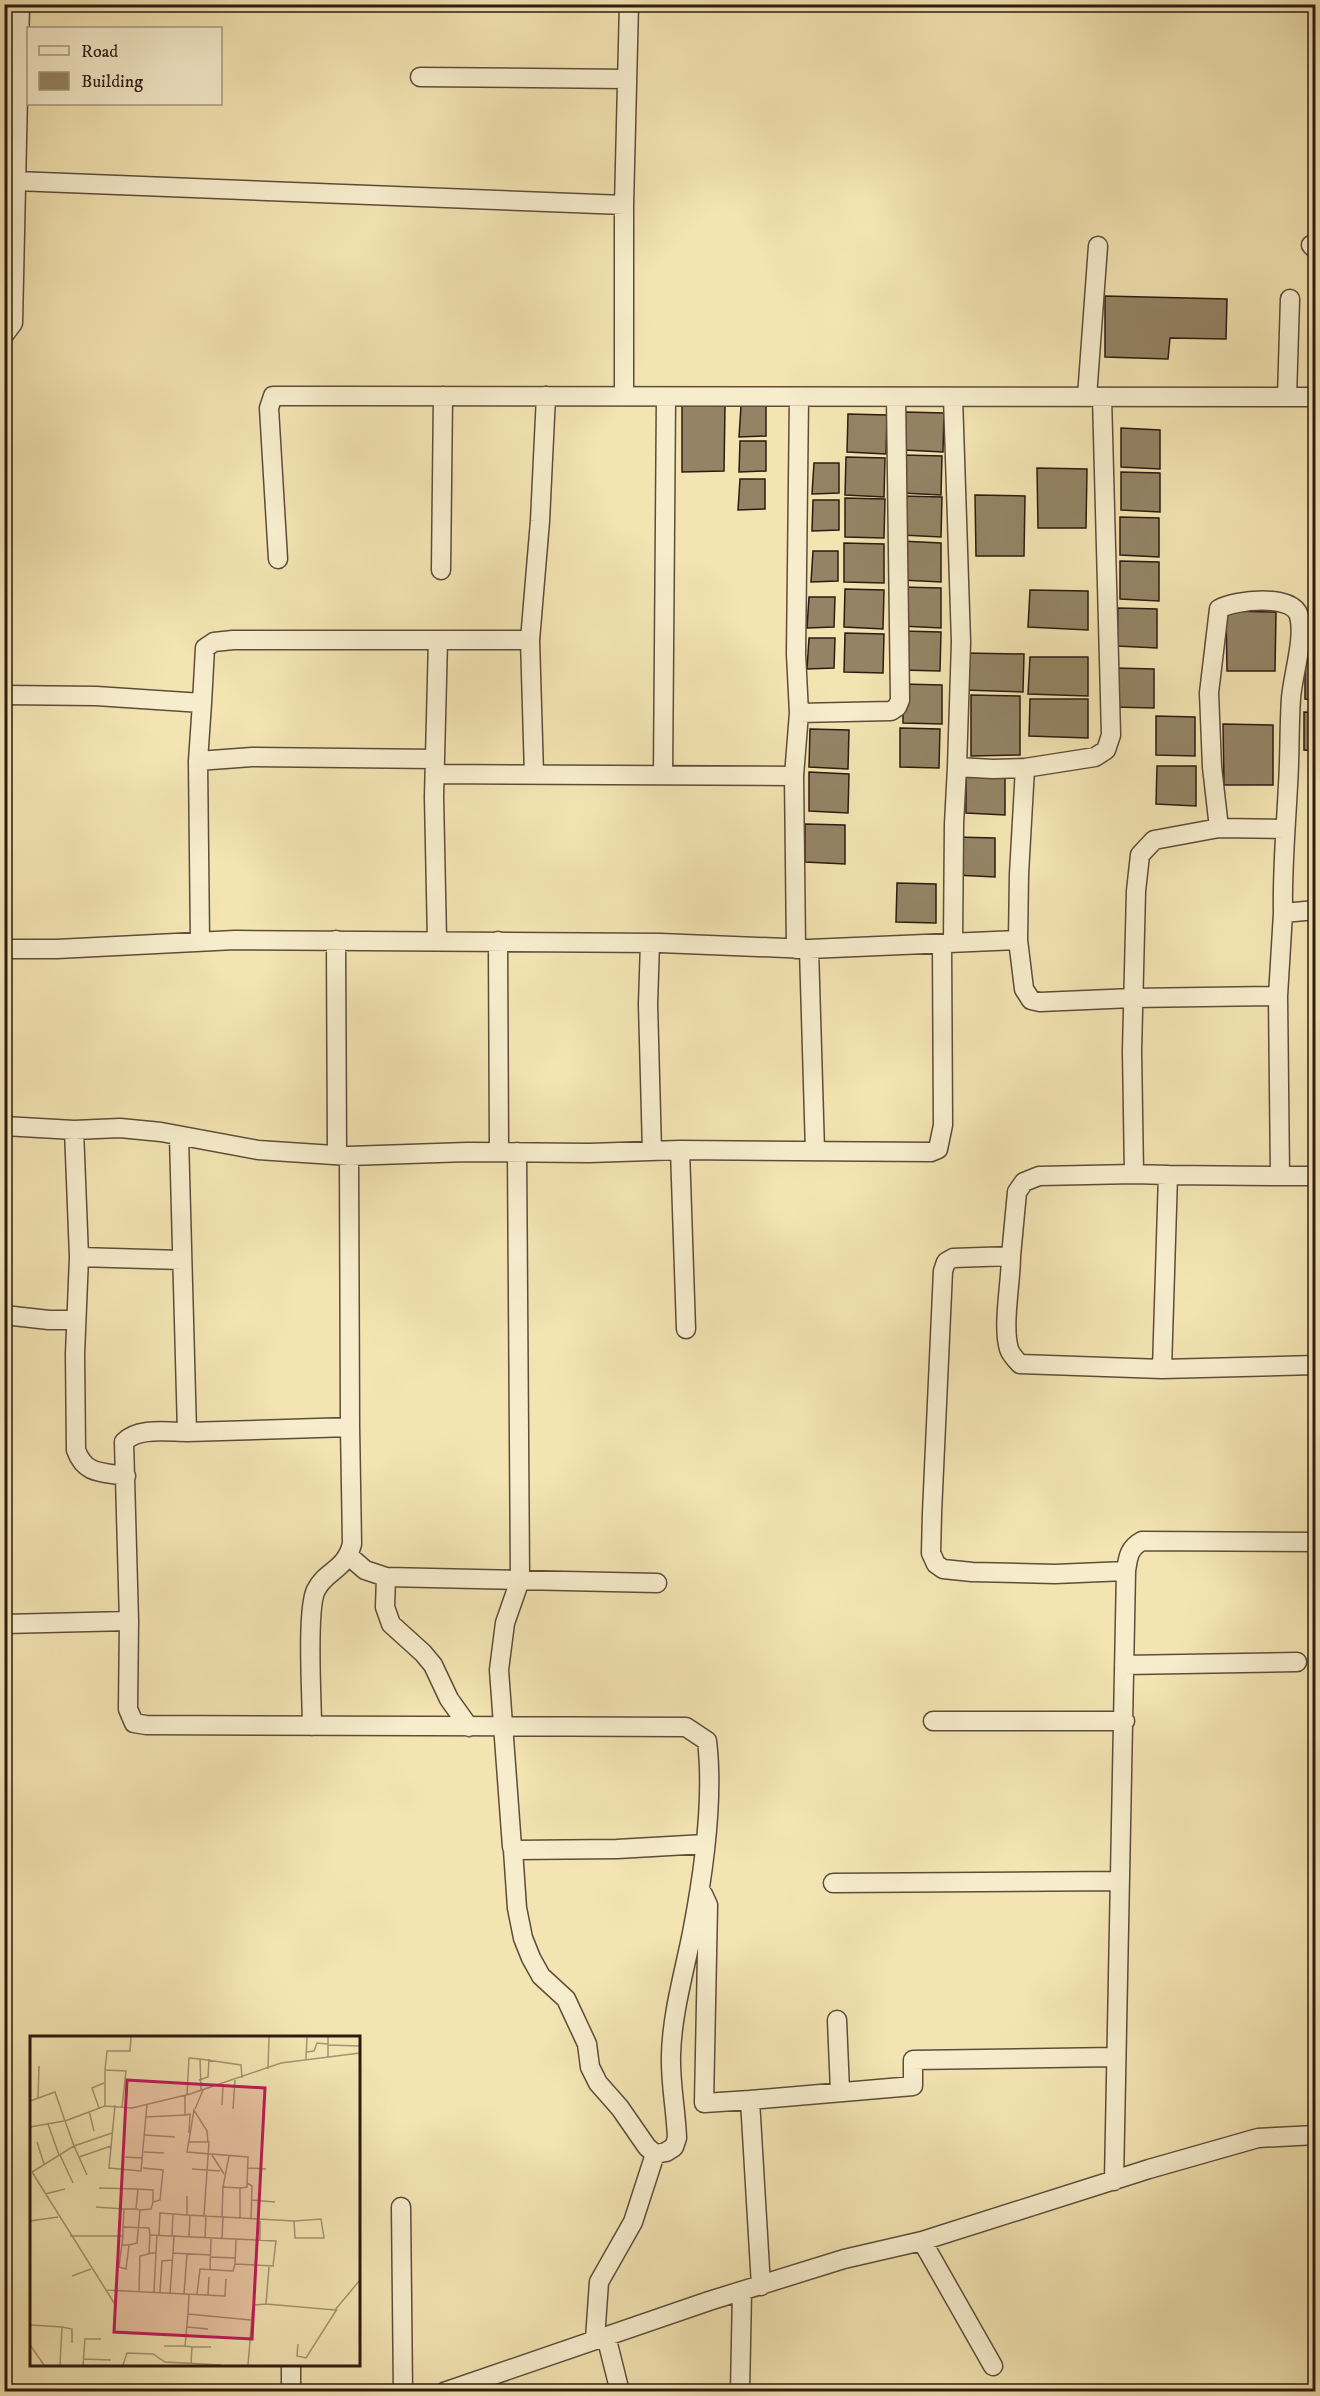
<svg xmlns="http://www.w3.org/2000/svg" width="1320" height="2396" font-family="'IM FELL DW Pica',serif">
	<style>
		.building { fill: #948465; stroke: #2d1b12; stroke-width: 1.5 }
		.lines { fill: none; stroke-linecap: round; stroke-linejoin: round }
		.street-casing { stroke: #5e4d3a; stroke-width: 21 }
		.street { stroke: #f7edcd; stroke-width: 18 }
		.inset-road { fill: none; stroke: #a49472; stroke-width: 1.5 }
		.view { fill: #c2185b; fill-opacity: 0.15; stroke: #c2185b; stroke-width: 3 }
		.inset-edge { fill: none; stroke: #2d1b12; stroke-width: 3 }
	</style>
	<rect width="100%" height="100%" fill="#f3e4b2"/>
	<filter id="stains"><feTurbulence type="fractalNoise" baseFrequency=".00333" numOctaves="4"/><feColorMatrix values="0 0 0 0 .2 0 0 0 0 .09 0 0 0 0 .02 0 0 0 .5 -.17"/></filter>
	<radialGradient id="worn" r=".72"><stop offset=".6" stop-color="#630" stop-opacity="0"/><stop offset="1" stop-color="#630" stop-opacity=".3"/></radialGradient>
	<path class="building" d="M1105,296l122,3 -1,40 -56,-1 -2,21 -63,-2z
		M682,404l43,2 -1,65 -42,1z
		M741,406h25v30l-27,1z
		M905,412l39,1 -1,39 -39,-2z
		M848,414l39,1 -1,39 -39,-2z
		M1121,428l39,2v39l-39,-2z
		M740,441h26v30l-27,1z
		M903,455l39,1 -1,39 -39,-2z
		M846,457l39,1 -1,39 -39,-2z
		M814,463h25v30l-27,1z
		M1037,468l50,1 -1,59h-48z
		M1121,472l39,1v39l-39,-2z
		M740,479h25v30l-27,1z
		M975,495l50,1 -1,60h-48z
		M902,496l40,1 -1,40 -39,-2z
		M845,498l40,1 -1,39 -39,-1z
		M813,500h26v30l-27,1z
		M1120,517l39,1v39l-39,-2z
		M901,541l40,2v39l-40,-2z
		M844,543l40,1v39l-40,-1z
		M813,551h25v30l-27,1z
		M1120,561l39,1v39l-39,-2z
		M902,587l39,1v40l-40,-2z
		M845,589l39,1 -1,39 -39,-2z
		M1030,590l58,1v39l-60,-3z
		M809,597h26l-1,30 -27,1z
		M1118,608l39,1v39l-40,-2z
		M1226,611l50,1 -1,59h-48z
		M902,631l39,1 -1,39 -39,-1z
		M845,633l39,1 -1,39 -39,-1z
		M809,638h26l-1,30 -27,1z
		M966,653l58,1 -1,38 -59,-2z
		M1030,657h58v39l-60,-2z
		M1305,661h11v39l-11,-1z
		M1115,668l39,1v39l-40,-1z
		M903,684l39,1v39l-39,-1z
		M971,695l49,1v59l-49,1z
		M1030,699h58v39l-59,-2z
		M1304,712l12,1v38l-12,-1z
		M1156,716l39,1v39l-39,-1z
		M1223,724l50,1v60h-49z
		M900,728l40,1 -1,39 -39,-1z
		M810,729l39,1 -1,39 -39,-2z
		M1157,766h39v40l-40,-2z
		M809,772l40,2 -1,39 -39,-2z
		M966,775l39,1v39l-39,-2z
		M805,824l40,1v39l-40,-2z
		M956,837l39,1v39l-39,-2z
		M897,883l39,1v39l-40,-1z"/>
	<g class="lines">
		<defs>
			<path id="street" d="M420,77l207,2
				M16,181l608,24 5,-201
				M624,205v191
				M1311,245l5,5
				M4,335l9,-12 7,-319
				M953,397l8,245 -4,125 36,2 32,-1 70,-11 11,-7 5,-15 -9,-338
				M1087,397l11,-151
				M1287,397l3,-98
				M278,559l-9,-151 4,-12h66l977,1
				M441,570l2,-174
				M530,640l4,134
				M4,695l92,1 106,7 3,-55 9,-6 19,-2h297l10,-119 6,-125
				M799,713l92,-2 6,-4 3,-7 -4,-303
				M198,761l54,-4 183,2
				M435,774l359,2 2,173
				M663,775l3,-378
				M794,776l5,-63 -3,-59 3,-257
				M1283,913c-1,-43 3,-86 5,-128 2,-29 1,-58 3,-87 2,-24 14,-60 8,-82 -6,-23 -65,-16 -80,-7l-10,84 3,74 7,61 66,1
				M336,940l1,214
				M437,940l-3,-143 4,-157
				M1018,940l1,-66 6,-106
				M498,941l1,211
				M200,942l-2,-181 4,-58
				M650,943l-2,61 4,147
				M953,943l1,-119 3,-57
				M4,949h53l178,-9 425,3 149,6 209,-9 6,49 7,11 9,2 93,-4 145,-2 5,-83 33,-3
				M809,949l6,202
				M4,1126l70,4 46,-2 41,4 97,18 91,6 118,-4 122,1 91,-3 6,179
				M74,1130l5,127 -4,97 1,96c9,25 26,22 50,26
				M179,1137l8,295 163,-5 -1,-271
				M680,1150l251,2 7,-3 5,-24 -1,-181
				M517,1152l3,428 -15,43 -6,47 13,177 3,3 102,-1 88,-5
				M1168,1175l112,1 -2,-180
				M1280,1176h36
				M1011,1256c0,26 -9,70 -2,93 2,6 6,10 11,15l142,5 6,-194 -34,-1
				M79,1257l102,3
				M4,1315l45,5h27
				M1162,1369l154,-4
				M187,1432c-19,0 -49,-5 -63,10l5,179 -1,88 6,14 12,2 540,2 21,14c7,58 -4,135 -15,192 -8,40 -20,81 -21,122 -1,27 5,55 6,83l-3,9 -8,5 -11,2 -8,-7 -27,-39 -22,-25 -8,-16 -3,-23 -21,-45 -25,-23 -10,-18 -8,-20 -6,-30 -4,-58
				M349,1556l16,14 21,7 -1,30 6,17 32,29 10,12 16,34 20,28
				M1126,1571l-71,3 -83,-2 -29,-3 -7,-5 -5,-11 1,-40 11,-242 3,-9 7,-4 58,-2 6,-64 7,-10 15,-6 95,-2 -2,-123 4,-160 4,-36 14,-15 65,-12
				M386,1577l271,6
				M4,1624l125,-3
				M1124,1665l173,-3
				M933,1721h192
				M312,1726c0,-27 -6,-116 4,-136 10,-20 29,-19 36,-46l-2,-117
				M833,1883l286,-2
				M703,1894l5,11 -4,198 46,-3 11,186
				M837,2020l3,71
				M750,2100l163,-14v-26l203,-3
				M1114,2181l12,-610c2,-14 3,-23 16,-30l174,1
				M401,2207l2,185
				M922,2241l71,125
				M606,2336l14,56
				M595,2339l4,-57 34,-60 22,-68
				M291,2392v-28
				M444,2392l265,-91 135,-42 78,-18 227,-72 109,-31 58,-3
				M740,2392l2,-100"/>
		</defs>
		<use href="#street" class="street-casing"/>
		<use href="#street" class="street"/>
	</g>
	<g transform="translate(30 2036)">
		<rect width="330" height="330" fill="#f3e4b2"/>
		<path class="inset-road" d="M298,1v21M298,9l32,1M276,16l8,-1 3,-8 11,1M170,23l41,6 1,13M276,23l1,-22M238,33l1,-32M75,34v36M169,44l9,-3 1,-18M157,58l2,-36 11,1 1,31M155,59v20l5,-1 -1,19M8,62l1,-32M0,65l25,-9 10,29 40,-15 27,2 58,-14 91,-31 79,-10M85,69l-6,63 32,3 6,-67M192,69l1,-21M92,71l4,-36 -21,-1 2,-19h23l1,-14M69,72l-7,-20 12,-5M165,73l8,-19M203,73l2,-29M59,75l5,20M116,81l39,-2M18,88l11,31M0,91l34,-6M115,99l30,2M7,106l7,22M158,106h21l-5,73M178,106l-1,-11 -13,-21 -7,42 61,5 -1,30 -7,1M114,116l20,1M30,119l13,28M182,119l12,19M49,121l32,-11M95,121l18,1M218,132l18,1M162,133l28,2M2,136l84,134M2,136l42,-26 -9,-25M57,139l-13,-29 38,-13M217,147l5,3 -1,34M193,151l6,-31M69,152l39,1M15,158l20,-5M157,160v19l107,6 1,17h29l-3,-19 -27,2M221,164l24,2M66,171l28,2M110,174l-4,-1 2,-20 15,1v12M192,180l1,-29 17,1v30M0,185l28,-4M93,191l1,-18h12M129,199l1,-22 27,2M142,199l1,-21M144,199l-1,18 38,2M40,200h53v-9l26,1 1,7 126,6 -3,25 -38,-2 -2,7 -33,-2 -3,25M159,200l1,-21M175,202l1,-23M192,203l1,-23M230,204v-19M92,209h7l-3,24 -7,-2 4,-31M99,209l8,-2 3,-33 11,-1 2,-7 7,-2 3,-30 -20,-2M119,217l1,-18M126,217l1,-18M181,221l24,1M205,228l1,-25M180,233l1,-31M42,240l19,-7M75,254l120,6 1,-17M109,255l1,-35 12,-3h4l-2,39M130,256l2,-31 10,-1M140,257l3,-40M154,258l3,-40M178,259l1,-18M236,268l69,6 25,-30M158,278l1,-19M0,289l32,2 -2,38M32,291l10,2v14M157,291l21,2M268,308l-1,12 9,2 31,-49M0,309l14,20M134,310h21M162,311h19M53,323l28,1M161,328l1,-17 -7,-1 3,-32 63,6M53,329l2,-26h16M93,329l4,-12 26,1 12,8 56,3M218,329l5,-60 13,-1 3,-37"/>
		<path class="view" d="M97,44l138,8 -13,251 -138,-7z"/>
		<rect width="330" height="330" class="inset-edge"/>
	</g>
	<rect width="1320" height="2396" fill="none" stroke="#f3e4b2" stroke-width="24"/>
	<rect x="6" y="6" width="1308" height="2384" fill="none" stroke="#2d1b12" stroke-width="3"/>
	<rect x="12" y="12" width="1296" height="2372" fill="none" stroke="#2d1b12" stroke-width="1.5"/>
	<rect x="27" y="27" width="195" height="78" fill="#f7edcd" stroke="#a69982" stroke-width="1.5"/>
	<rect x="39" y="46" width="30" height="9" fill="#f7edcd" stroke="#a69982" stroke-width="1.5"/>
	<text x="81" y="57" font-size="18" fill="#2d1b12">Road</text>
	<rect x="39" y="72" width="30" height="18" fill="#948465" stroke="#a69982" stroke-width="1.5"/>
	<text x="81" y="87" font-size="18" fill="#2d1b12">Building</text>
	<rect width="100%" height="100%" filter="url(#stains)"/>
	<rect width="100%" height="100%" fill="url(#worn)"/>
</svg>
